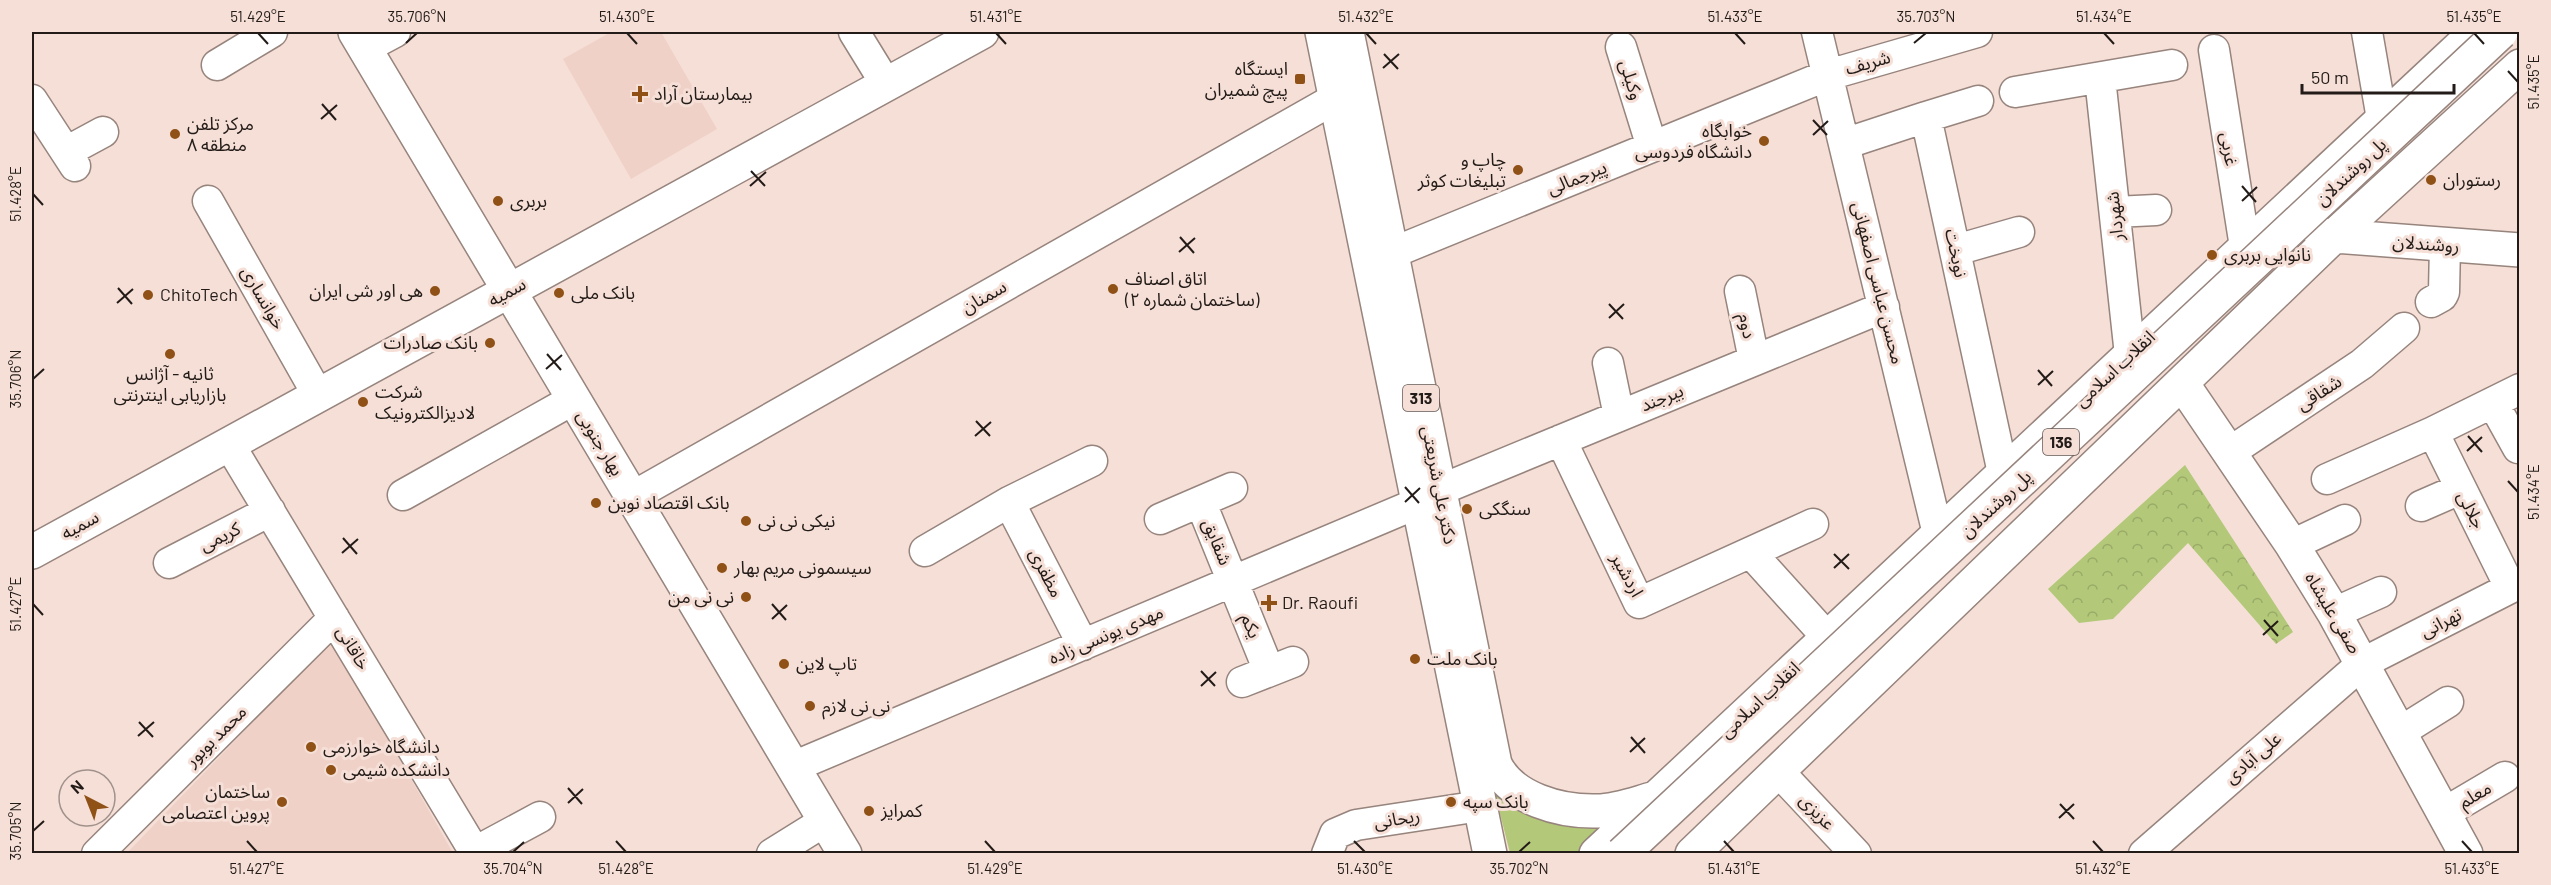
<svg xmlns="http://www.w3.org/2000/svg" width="2551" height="885" font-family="Barlow,'Noto Sans Arabic',sans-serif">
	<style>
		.built { fill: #efd1c7 }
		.green { fill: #b3c879 }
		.forest { fill: url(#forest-crowns) }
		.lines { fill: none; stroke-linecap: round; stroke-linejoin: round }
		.minor-casing { stroke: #97847d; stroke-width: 33 }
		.major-casing { stroke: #97847d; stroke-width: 36 }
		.minor { stroke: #fff; stroke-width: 30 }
		.major { stroke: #fff; stroke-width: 33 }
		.major-bridge-casing { stroke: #97847d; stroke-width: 36; stroke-linecap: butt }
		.major-bridge { stroke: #fff; stroke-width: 33 }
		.ticks { fill: none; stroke: #231b18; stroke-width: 2 }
		.poi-dot { fill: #8f5116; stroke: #f5dfd7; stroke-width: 2 }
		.labels { text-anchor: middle; stroke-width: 6; stroke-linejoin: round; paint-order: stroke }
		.shield { fill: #f5dfd7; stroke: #625651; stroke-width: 1.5 }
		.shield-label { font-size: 16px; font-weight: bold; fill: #231b18 }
		.street-label { font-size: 18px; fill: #231b18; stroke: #f5dfd7 }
		.poi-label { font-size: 18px; fill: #231b18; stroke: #f5dfd7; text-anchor: start }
		.neatline { fill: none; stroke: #231b18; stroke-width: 2 }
		.ticks-label { font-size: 15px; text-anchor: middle; fill: #231b18 }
	</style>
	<defs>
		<pattern id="forest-crowns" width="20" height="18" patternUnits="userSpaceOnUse" patternTransform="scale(1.5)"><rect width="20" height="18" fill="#b3c879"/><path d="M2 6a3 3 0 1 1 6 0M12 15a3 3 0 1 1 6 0" fill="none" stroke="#9aab68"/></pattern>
	</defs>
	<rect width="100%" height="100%" fill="#f5dfd7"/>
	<path class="built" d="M611,32h50l56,97 -86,50 -68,-120z
		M332,640l121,213 -327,1z"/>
	<path class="green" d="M1492,782l128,36 -38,35h-72z"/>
	<path class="forest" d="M2185,465l108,167 -17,12 -88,-101 -75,76 -34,4 -31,-34z"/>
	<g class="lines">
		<defs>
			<path id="minor" d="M854,32l32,52
				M1817,32l121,502
				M2367,32l15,87
				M1621,47l31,100
				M365,48l30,-16
				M2214,50l31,197
				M217,65l55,-33
				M2100,78l30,277
				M2015,92l157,-27
				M32,100l43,66
				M1926,117l52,-16
				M1844,144l82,-27 77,356
				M66,152l37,-20
				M208,201l110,194
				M2115,212l41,-2
				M1956,250l63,-18
				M1392,253l436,-178 149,-43
				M1740,291l14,69
				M2431,302l11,-6 2,-4 1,-47
				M1608,363l11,53
				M2493,403l25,45
				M2433,432l77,155
				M1561,440l78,163 174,-79
				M229,444l247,410
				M2230,452l132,-88 42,-36
				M2327,479l106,-47 87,-43
				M1440,490l444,-183
				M403,495l171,-96
				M632,497l704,-399
				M1009,502l74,143
				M1201,503l68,168
				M2421,506l39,-17
				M1160,519l72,-31
				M2292,545l53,-25
				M925,551l84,-49 83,-41
				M1751,553l76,84
				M169,563l101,-52
				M2334,613l47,-21
				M1242,682l51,-20
				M2400,732l48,-30
				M793,767l625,-264
				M1778,771l78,83
				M2444,813l61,-36
				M475,852l65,-35
				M97,854l237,-236
				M772,854l53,-33
				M1327,854l8,-20 21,-9 124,-19
				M2144,854l219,-191 157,-80"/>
			<path id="major" d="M355,32l490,822
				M1322,32l168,822
				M1347,32l148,732c16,35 66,48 102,47 18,0 37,-7 55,-12
				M2321,235l199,15
				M2182,383l110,162 42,68 132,241
				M32,552l950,-520
				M1596,854l880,-822
				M1692,854l641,-617 187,-171"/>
		</defs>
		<use href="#minor" class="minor-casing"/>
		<use href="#major" class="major-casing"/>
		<use href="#minor" class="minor"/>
		<use href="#major" class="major"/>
		<defs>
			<path id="major-bridge" d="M1622,854l879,-822"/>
		</defs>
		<use href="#major-bridge" class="major-bridge-casing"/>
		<use href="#major-bridge" class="major-bridge"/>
	</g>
	<path class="ticks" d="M258,33l10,11M627,33l10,11M996,33l10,11M1366,33l10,11M1735,33l10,11M2104,33l10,11M2474,33l10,11M406,43l11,-10M1914,43l12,-10M1384,54l14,15M1383,68l16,-14M2508,71l10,11M322,104l14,16M321,119l16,-14M1813,120l14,15M1813,135l15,-14M751,171l14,15M750,186l16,-14M2242,186l14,16M33,194l10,11M2242,201l15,-14M1180,237l14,16M1179,252l16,-14M118,288l14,16M117,303l16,-14M1609,304l14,15M1609,318l15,-14M547,354l14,16M546,369l16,-14M2038,370l14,16M33,379l11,-10M2038,385l15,-14M976,421l14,15M975,436l16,-14M2468,436l14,16M2467,451l15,-14M2508,481l10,11M1405,487l14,16M1405,502l15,-14M343,538l14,16M342,553l16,-14M1834,554l15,15M1834,568l15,-14M33,604l10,11M772,604l14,16M772,619l15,-14M2264,620l14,16M2263,635l15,-14M1201,671l14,15M1201,686l15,-14M139,722l14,15M138,736l16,-14M1631,737l14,16M1630,752l15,-14M568,788l14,16M568,803l15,-14M2060,804l14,15M2059,818l15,-14M33,831l11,-10M247,841l10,11M616,841l10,11M985,841l10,11M1354,841l11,11M1724,841l10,11M2093,841l10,11M2462,841l10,11M513,852l11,-10M1519,852l11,-10"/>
	<g class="poi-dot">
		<rect x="1294" y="73" width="12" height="12" rx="3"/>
		<path d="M637 85h6v6h6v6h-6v6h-6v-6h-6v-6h6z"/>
		<circle cx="175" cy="134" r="6"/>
		<circle cx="1764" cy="141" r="6"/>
		<circle cx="1518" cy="170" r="6"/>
		<circle cx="2431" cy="180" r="6"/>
		<circle cx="498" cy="201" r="6"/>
		<circle cx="2212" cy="255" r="6"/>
		<circle cx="1113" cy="289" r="6"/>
		<circle cx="435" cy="291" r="6"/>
		<circle cx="559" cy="293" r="6"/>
		<circle cx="148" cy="295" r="6"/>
		<circle cx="490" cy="343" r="6"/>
		<circle cx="170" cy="354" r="6"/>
		<circle cx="363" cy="402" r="6"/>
		<circle cx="596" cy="503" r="6"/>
		<circle cx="1467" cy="509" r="6"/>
		<circle cx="746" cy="521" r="6"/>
		<circle cx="722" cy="568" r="6"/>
		<circle cx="746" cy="597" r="6"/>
		<path d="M1266 594h6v6h6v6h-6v6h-6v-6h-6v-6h6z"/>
		<circle cx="1415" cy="659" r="6"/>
		<circle cx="784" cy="664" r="6"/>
		<circle cx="810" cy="706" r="6"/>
		<circle cx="311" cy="747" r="6"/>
		<circle cx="331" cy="770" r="6"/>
		<circle cx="282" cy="802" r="6"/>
		<circle cx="1451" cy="802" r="6"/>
		<circle cx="869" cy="811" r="6"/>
	</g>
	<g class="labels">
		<g class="shield">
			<rect x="1403" y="385" width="36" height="26" rx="4.5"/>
			<rect x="2043" y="429" width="36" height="26" rx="4.5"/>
		</g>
		<g class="shield-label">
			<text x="1421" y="404">313</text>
			<text x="2061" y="448">136</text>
		</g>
		<g class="street-label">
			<text transform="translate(1868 63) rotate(-16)" y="6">شریف</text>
			<text transform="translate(1631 80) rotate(73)" y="6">وکیلی</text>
			<text transform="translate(2229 149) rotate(81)" y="6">غربی</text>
			<text transform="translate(2351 172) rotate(-43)" y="6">پل روشندلان</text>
			<text transform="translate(1577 178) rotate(-22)" y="6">پیرجمالی</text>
			<text transform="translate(2115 216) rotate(-96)" y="6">شهردار</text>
			<text transform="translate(2426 244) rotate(4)" y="6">روشندلان</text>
			<text transform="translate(1956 253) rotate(78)" y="6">نوبخت</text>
			<text transform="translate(1878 283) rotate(76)" y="6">محسن عباسی اصفهانی</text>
			<text transform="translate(507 292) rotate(-29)" y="6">سمیه</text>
			<text transform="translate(984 297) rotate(-30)" y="6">سمنان</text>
			<text transform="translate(263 298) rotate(60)" y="6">خوانساری</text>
			<text transform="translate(1747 326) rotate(78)" y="6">دوم</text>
			<text transform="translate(2115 369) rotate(-43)" y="6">انقلاب اسلامی</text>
			<text transform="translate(2319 393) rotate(-33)" y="6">شقاقی</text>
			<text transform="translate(1662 398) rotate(-22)" y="6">بیرجند</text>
			<text transform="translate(600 443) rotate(59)" y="6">بهار جنوبی</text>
			<text transform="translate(1439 485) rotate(79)" y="6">دکتر علی شریعتی</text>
			<text transform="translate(1996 504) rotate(-43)" y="6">پل روشندلان</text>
			<text transform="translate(2471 510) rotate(63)" y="6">جلالی</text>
			<text transform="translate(80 525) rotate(-29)" y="6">سمیه</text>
			<text transform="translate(220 537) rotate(-27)" y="6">کریمی</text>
			<text transform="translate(1217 542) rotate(68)" y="6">شقایق</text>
			<text transform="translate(1046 573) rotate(63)" y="6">مظفری</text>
			<text transform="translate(1627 575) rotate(61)" y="6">اردشیر</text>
			<text transform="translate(2333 613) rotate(59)" y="6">صفی علیشاه</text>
			<text transform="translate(2441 623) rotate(-27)" y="6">تهرانی</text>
			<text transform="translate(1251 626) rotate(68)" y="6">یکم</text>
			<text transform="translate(1106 635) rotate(-23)" y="6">مهدی یونسی زاده</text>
			<text transform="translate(353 648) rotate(59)" y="6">خاقانی</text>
			<text transform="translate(1760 700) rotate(-43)" y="6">انقلاب اسلامی</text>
			<text transform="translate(216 736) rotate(-45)" y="6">محمد بوبور</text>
			<text transform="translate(2253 758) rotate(-41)" y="6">علی آبادی</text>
			<text transform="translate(2475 795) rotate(-31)" y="6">معلم</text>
			<text transform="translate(1817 812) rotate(46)" y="6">عزیزی</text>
			<text transform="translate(1397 819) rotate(-9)" y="6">ریحانی</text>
		</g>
		<g class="poi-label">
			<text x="1288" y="75" text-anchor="end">ایستگاه<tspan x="1288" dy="21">پیچ شمیران</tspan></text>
			<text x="654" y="100">بیمارستان آراد</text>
			<text x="187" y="130">مرکز تلفن<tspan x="187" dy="21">منطقه ۸</tspan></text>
			<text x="1752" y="137" text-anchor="end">خوابگاه<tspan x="1752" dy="21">دانشگاه فردوسی</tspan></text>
			<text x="1506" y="166" text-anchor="end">چاپ و<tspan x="1506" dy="21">تبلیغات کوثر</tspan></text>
			<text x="2443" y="186">رستوران</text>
			<text x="510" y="207">بربری</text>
			<text x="2224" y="261">نانوایی بربری</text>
			<text x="1125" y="285">اتاق اصناف<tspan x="1125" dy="21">(ساختمان شماره ۲)</tspan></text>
			<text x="423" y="297" text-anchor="end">هی اور شی ایران</text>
			<text x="571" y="299">بانک ملی</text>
			<text x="160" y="301">ChitoTech</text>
			<text x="478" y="349" text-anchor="end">بانک صادرات</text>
			<text x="170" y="380" text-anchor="middle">ثانیه - آژانس<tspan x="170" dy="21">بازاریابی اینترنتی</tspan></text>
			<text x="375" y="398">شرکت<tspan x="375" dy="21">لادیزالکترونیک</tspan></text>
			<text x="608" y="509">بانک اقتصاد نوین</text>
			<text x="1479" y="515">سنگکی</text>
			<text x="758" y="527">نیکی نی نی</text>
			<text x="734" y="574">سیسمونی مریم بهار</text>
			<text x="734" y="603" text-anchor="end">نی نی من</text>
			<text x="1282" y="609">Dr. Raoufi</text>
			<text x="1427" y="665">بانک ملت</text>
			<text x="796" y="670">تاپ لاین</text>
			<text x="822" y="712">نی نی لازم</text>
			<text x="323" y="753">دانشگاه خوارزمی</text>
			<text x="343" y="776">دانشکده شیمی</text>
			<text x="270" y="798" text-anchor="end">ساختمان<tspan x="270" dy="21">پروین اعتصامی</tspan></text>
			<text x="1463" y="808">بانک سپه</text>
			<text x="881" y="817">کمرایز</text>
		</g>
	</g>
	<rect width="2551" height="885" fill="none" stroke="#f5dfd7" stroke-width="66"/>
	<g transform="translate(87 798) rotate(318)"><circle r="28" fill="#f5dfd7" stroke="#a1918b" stroke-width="1.5"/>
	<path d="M0-4.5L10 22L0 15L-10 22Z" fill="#8f5116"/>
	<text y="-9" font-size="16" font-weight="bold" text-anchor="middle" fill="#231b18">N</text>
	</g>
	<path d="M2302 84v9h152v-9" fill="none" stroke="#231b18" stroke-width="3"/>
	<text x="2311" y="84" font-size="18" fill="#231b18" stroke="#f5dfd7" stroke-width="4.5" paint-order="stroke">50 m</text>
	<rect x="33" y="33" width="2485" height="819" class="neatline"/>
	<g class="ticks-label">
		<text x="258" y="22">51.429°E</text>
		<text x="417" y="22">35.706°N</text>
		<text x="627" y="22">51.430°E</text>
		<text x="996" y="22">51.431°E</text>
		<text x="1366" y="22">51.432°E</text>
		<text x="1735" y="22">51.433°E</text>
		<text x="1926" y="22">35.703°N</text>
		<text x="2104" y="22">51.434°E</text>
		<text x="2474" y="22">51.435°E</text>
		<text transform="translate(2534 82) rotate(-90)" y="5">51.435°E</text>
		<text transform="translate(16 194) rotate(-90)" y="5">51.428°E</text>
		<text transform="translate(16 379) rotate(-90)" y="5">35.706°N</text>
		<text transform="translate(2534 492) rotate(-90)" y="5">51.434°E</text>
		<text transform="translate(16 604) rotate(-90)" y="5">51.427°E</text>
		<text transform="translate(16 831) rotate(-90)" y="5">35.705°N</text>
		<text x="257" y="874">51.427°E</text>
		<text x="513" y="874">35.704°N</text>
		<text x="626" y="874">51.428°E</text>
		<text x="995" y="874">51.429°E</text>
		<text x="1365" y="874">51.430°E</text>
		<text x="1519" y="874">35.702°N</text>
		<text x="1734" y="874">51.431°E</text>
		<text x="2103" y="874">51.432°E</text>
		<text x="2472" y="874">51.433°E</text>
	</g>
</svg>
